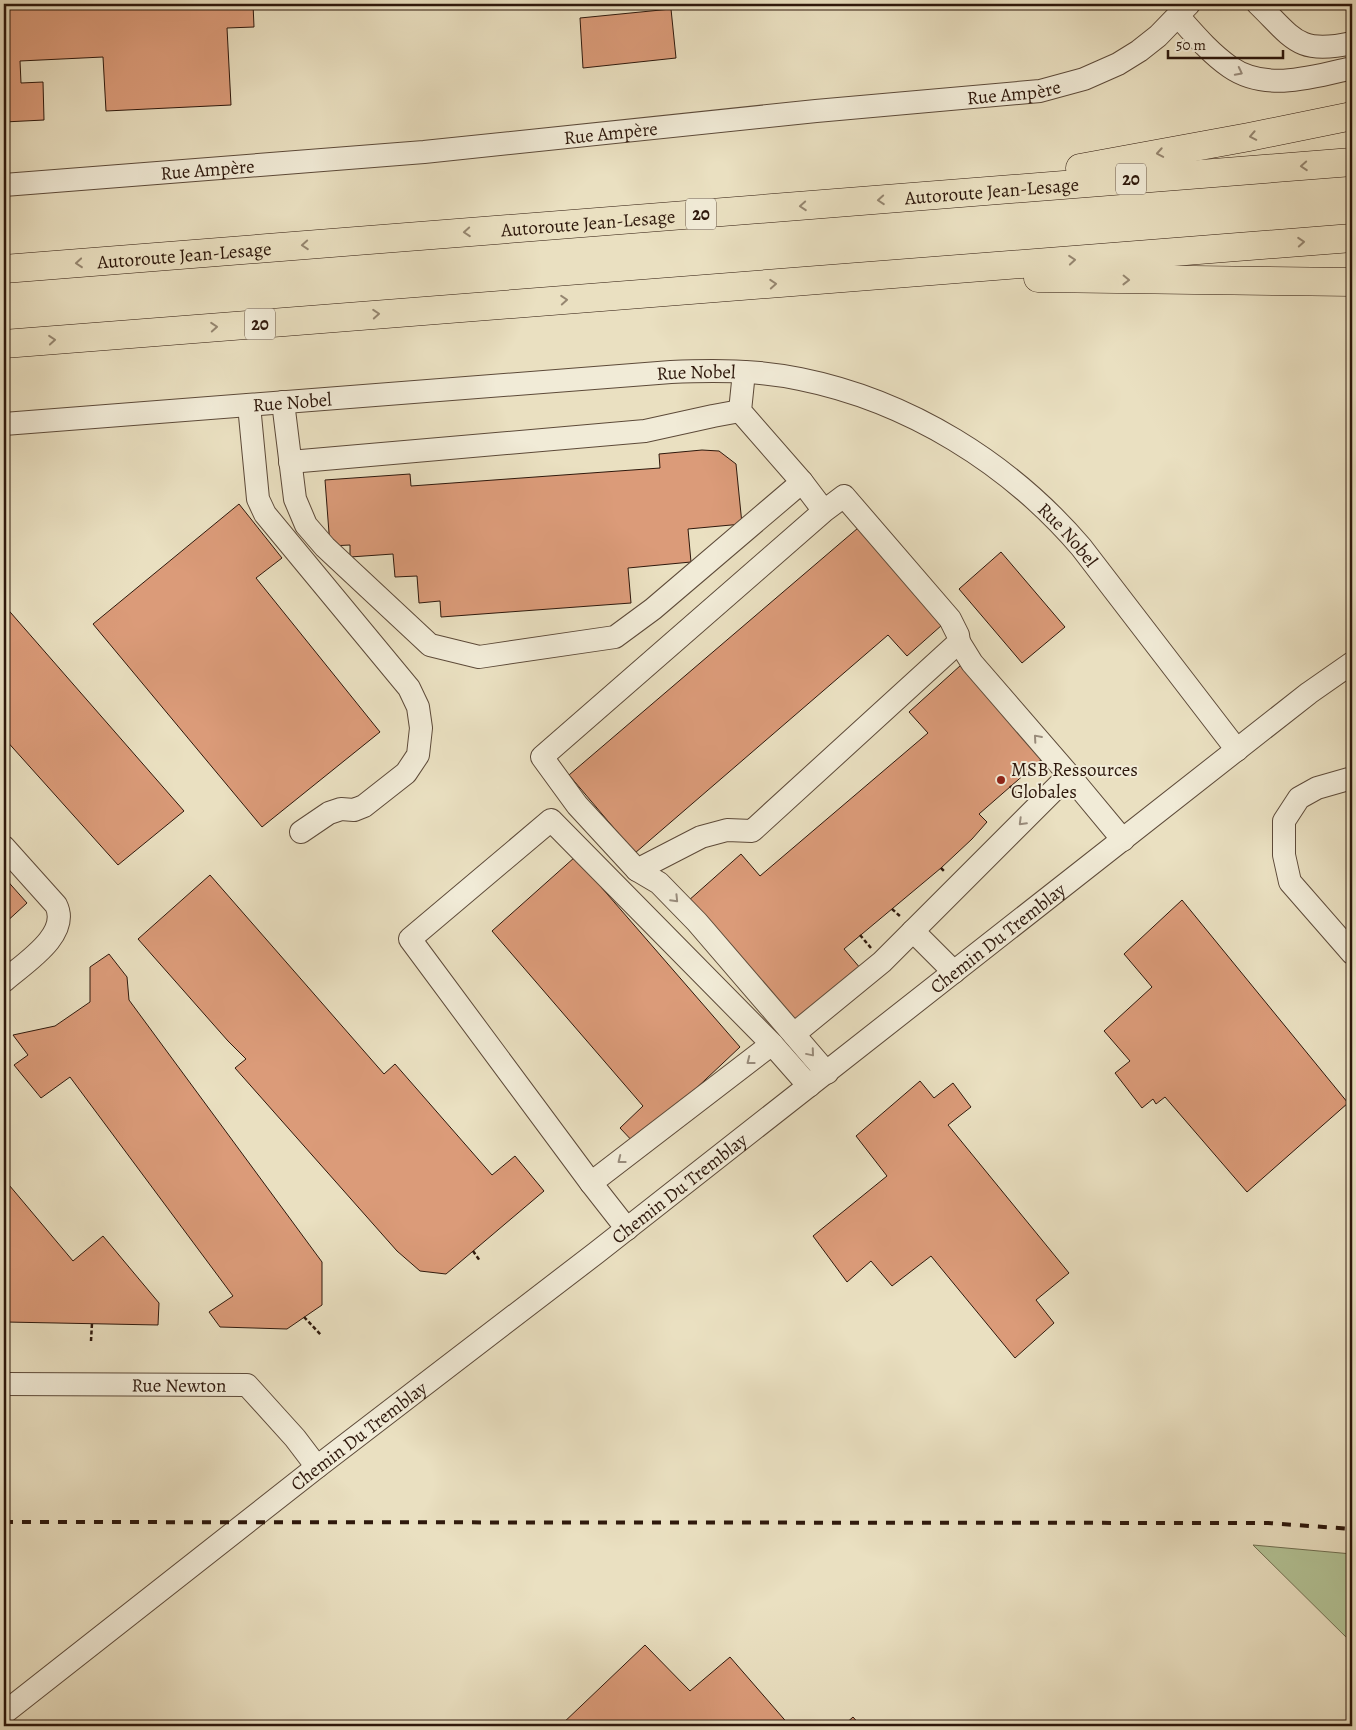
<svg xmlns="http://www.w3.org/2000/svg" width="1356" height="1730" font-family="Alegreya,serif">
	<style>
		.green { fill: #b3c396; stroke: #706e51 }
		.building { fill: #db9b79; stroke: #2e180c }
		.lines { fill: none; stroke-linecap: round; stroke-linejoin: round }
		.minor-casing { stroke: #5d4a39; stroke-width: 24 }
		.highway-casing { stroke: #2e180c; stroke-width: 29 }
		.path { stroke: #2e180c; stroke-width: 2.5; stroke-dasharray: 4 2.5; stroke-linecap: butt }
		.minor { stroke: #f1ebd7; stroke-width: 22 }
		.highway { stroke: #eae0c1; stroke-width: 28 }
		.rail { stroke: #2e180c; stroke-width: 4; stroke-dasharray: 9 9; stroke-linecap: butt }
		.oneway { stroke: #998c7c }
		.oneway2 { stroke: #958670 }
		.poi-dot { fill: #8f2418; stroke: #f1ebd7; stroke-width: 2 }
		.labels { text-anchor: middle; stroke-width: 4; stroke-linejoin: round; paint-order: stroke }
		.shield { fill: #f1ebd7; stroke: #685749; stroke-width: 1 }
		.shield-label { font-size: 18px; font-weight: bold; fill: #2e180c }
		.street-label { font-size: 19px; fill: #2e180c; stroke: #f1ebd7 }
		.poi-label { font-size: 19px; fill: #2e180c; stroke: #f1ebd7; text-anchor: start }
	</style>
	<rect width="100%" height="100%" fill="#eae0c1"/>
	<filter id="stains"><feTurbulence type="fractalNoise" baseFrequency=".004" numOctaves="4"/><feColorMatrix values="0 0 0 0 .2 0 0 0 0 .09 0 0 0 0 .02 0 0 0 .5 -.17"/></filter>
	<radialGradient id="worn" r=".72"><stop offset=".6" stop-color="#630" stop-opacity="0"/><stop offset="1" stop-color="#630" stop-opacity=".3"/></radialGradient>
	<path class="green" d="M1253,1545l99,9v89z"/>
	<path class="building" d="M4,4h249l1,23 -27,1 4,77 -125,6 -3,-54 -83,4 1,22 22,-1 1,38 -40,2z
		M671,9l5,49 -93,10 -3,-50z
		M702,450l17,1 17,13 6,60 -54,5 3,33 -63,6 3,35 -190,14 -1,-16 -21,2 -2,-27 -22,1 -2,-23 -43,3v-12l-20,1 -5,-66 85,-6 1,12 249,-18 -1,-14z
		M239,504l43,54 -26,20 124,154 -118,95 -169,-203z
		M858,528l84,97 -35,31 -19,-21 -253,218 -66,-78z
		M1001,552l64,75 -43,36 -63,-74z
		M4,605l180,206 -66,54 -114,-127z
		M961,665l81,94 -63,55 8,8 -15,17 -31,29 -97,81 17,20 -65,57 -108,-125 53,-47 19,22 168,-143 -19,-21z
		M575,857l165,190 -104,98 -16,-17 23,-22 -151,-175z
		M210,875l174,199 11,-10 97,111 23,-19 29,35 -98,83 -26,-3 -23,-20 -162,-183 11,-9 -18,-18 -90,-102z
		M4,877l23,26 -23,21z
		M1182,900l166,203 -101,89 -82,-95 -9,7 -3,-5 -11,9 -27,-35 15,-12 -26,-30 48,-44 -28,-33z
		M109,954l18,23 2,23 193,262v43l-35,24 -67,-2 -11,-15 24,-16 -163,-219 -29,21 -27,-33 14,-10 -15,-20 42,-9 35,-24v-35z
		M920,1081l14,17 19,-15 18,24 -23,18 121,148 -33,27 18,23 -39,35 -84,-102 -39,30 -21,-25 -24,21 -34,-46 74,-60 -31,-40z
		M4,1179l69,82 30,-25 56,67 -1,22 -152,-3 -2,-3z
		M645,1645l45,46 40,-34 60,69h-230z
		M853,1717l8,9h-18z"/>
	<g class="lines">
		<defs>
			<g id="minor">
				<path d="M1258,4c36,35 40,51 94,39"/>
				<path d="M1178,16c16,18 32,37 52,51 36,25 83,10 122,1"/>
				<path id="s1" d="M4,185l420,-33 392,-41 224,-20 44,-12 34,-15 21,-13 19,-15 31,-32"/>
				<path d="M283,402l12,97 11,26 19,22 105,98 49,12 136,-20 38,-28 149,-127 -62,-71 4,-39"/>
				<path d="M249,405l9,94 7,15 144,174 9,19 3,21 -3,27 -12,18 -42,33 -10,4 -13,-1 -12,4 -28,19"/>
				<path id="s2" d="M4,424l667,-52c43,-2 86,-2 129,7 109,22 209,84 281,168l156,203"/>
				<path d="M290,462l355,-31 68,-15 27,-5"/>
				<path d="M802,482l22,29 -282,246 35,48 60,65 64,-33 26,-7 25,1 207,-189 -1,-7 -8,-16 -106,-123 -20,15"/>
				<path d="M959,642l13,21 97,112 54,65"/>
				<path d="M1352,778l-35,10 -18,10 -15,23v34l6,27 62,71"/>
				<path d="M4,847l52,58c15,30 -33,59 -52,76"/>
				<path d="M637,870l22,13 38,39 130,151"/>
				<path d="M913,931l41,41"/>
				<path d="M794,1034l88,-72 187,-187"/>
				<path d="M591,1183l-181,-244 141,-119 221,224"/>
				<path d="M627,1229l-36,-46 181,-139 37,42"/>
				<path id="s3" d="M4,1384l243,1 48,53 22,29"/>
				<path id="s4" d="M4,1713l313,-246 279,-214 713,-560 43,-30"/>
			</g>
			<g id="highway">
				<path d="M1080,168l169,-31 103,-21"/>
				<path id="s5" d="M4,269l1348,-107"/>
				<path d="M1038,278l314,4"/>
				<path d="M4,344l1348,-106"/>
			</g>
		</defs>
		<use href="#minor" class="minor-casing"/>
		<use href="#highway" class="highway-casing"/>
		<path class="path" d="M373,4v3
			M1010,786l10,13
			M941,868l4,4
			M892,909l9,8
			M860,935l11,13
			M473,1251l7,10
			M304,1317l17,18
			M91,1341l1,-18"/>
		<use href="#minor" class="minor"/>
		<use href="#highway" class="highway"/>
		<path class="rail" d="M4,1522l1264,1 84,6"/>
	</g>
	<defs><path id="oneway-chevron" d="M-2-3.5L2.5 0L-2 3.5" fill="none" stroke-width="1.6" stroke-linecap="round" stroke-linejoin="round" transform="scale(1.25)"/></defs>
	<g class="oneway">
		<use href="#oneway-chevron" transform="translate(1239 72) rotate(27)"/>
		<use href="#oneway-chevron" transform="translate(1037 738) rotate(-131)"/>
		<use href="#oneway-chevron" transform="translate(1022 822) rotate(135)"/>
		<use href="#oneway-chevron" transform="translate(675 899) rotate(46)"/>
		<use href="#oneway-chevron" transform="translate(811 1053) rotate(50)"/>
		<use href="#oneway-chevron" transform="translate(750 1061) rotate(142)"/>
		<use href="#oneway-chevron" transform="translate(621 1160) rotate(142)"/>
	</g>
	<g class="oneway2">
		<use href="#oneway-chevron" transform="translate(1253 136) rotate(169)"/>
		<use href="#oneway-chevron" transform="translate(1160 153) rotate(170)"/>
		<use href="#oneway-chevron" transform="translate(1304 166) rotate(176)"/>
		<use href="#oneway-chevron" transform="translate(881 200) rotate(176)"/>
		<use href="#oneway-chevron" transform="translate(803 206) rotate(176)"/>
		<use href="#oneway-chevron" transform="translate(467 232) rotate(176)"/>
		<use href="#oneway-chevron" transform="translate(1301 242) rotate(-4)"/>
		<use href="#oneway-chevron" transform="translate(305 245) rotate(176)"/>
		<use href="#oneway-chevron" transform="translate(1072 260) rotate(-5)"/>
		<use href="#oneway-chevron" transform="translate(79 263) rotate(175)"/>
		<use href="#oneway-chevron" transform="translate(1126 280) rotate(1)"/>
		<use href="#oneway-chevron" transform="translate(773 284) rotate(-4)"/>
		<use href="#oneway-chevron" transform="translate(564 300) rotate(-4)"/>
		<use href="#oneway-chevron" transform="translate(376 314) rotate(-4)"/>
		<use href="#oneway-chevron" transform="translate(214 327) rotate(-4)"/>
		<use href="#oneway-chevron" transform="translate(52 340) rotate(-5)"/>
	</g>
	<circle class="poi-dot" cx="1001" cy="780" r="5"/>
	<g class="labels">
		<g class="shield">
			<rect x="1116" y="163.5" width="30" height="31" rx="4"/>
			<rect x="686" y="198.5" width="30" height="31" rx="4"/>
			<rect x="245" y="308.5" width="30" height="31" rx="4"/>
		</g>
		<g class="shield-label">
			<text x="1131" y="185">20</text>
			<text x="701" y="220">20</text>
			<text x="260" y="330">20</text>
		</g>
		<g class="street-label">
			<text dy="7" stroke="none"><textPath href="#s1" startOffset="1014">Rue Ampère</textPath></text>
			<text dy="7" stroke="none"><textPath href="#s1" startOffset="609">Rue Ampère</textPath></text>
			<text dy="7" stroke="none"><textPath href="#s1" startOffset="204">Rue Ampère</textPath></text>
			<text dy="7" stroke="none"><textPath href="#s5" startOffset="991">Autoroute Jean-Lesage</textPath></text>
			<text dy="7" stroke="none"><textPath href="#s5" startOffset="586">Autoroute Jean-Lesage</textPath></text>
			<text dy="7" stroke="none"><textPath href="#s5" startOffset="181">Autoroute Jean-Lesage</textPath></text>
			<text dy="7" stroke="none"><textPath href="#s2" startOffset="694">Rue Nobel</textPath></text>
			<text dy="7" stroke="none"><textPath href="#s2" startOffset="289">Rue Nobel</textPath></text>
			<text dy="7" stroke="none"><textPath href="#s2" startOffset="1114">Rue Nobel</textPath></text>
			<text dy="7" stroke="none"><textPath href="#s4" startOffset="1260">Chemin Du Tremblay</textPath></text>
			<text dy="7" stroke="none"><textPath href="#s4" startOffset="855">Chemin Du Tremblay</textPath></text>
			<text dy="7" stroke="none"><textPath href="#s3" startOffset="175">Rue Newton</textPath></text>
			<text dy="7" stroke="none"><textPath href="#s4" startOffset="450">Chemin Du Tremblay</textPath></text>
		</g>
		<g class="poi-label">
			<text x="1011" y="776">MSB Ressources<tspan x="1011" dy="22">Globales</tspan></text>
		</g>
	</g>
	<rect width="1356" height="1730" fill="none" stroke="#eae0c1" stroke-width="20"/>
	<rect x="5" y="5" width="1346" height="1720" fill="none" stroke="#2e180c" stroke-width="2.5"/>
	<rect x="10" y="10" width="1336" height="1710" fill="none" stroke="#2e180c"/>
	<path d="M1168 50v8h115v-8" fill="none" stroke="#2e180c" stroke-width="2.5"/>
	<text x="1176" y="50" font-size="15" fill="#2e180c" stroke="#f1ebd7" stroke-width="4" paint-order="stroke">50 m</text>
	<rect width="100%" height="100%" filter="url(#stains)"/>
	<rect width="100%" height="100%" fill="url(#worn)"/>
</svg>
